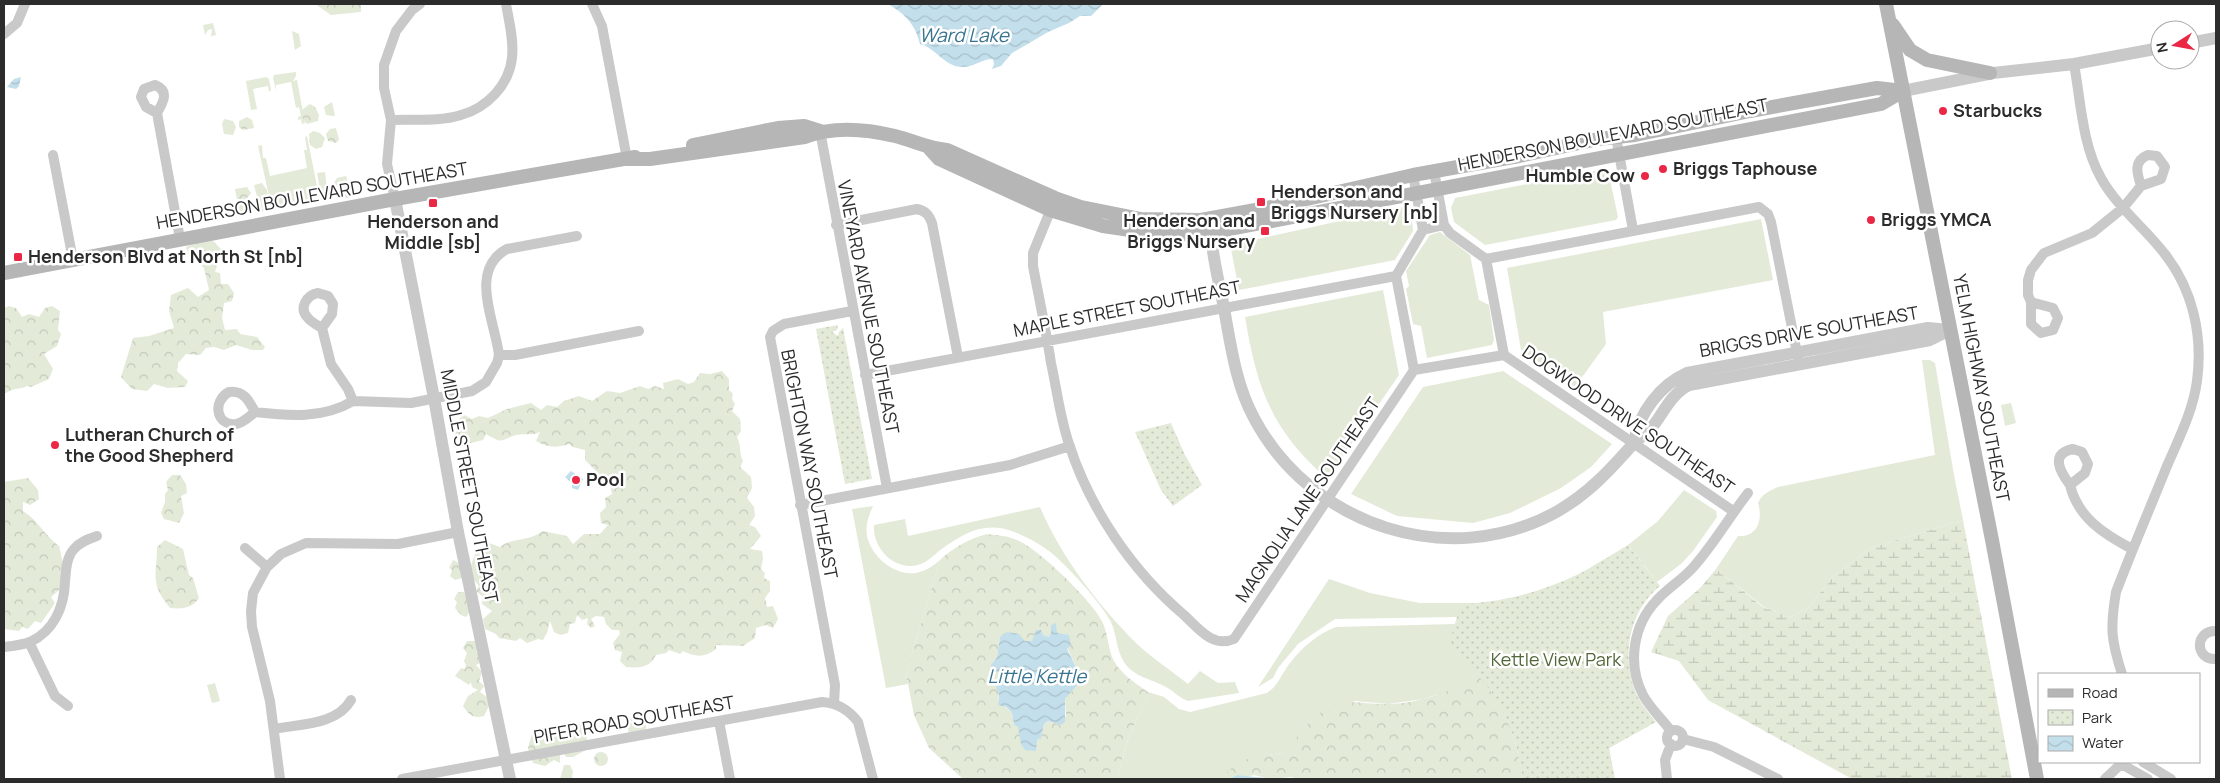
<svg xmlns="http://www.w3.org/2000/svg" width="2220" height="783" font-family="Manrope,sans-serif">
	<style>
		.green { fill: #e3ead8 }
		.forest { fill: url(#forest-crowns); fill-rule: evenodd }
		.wetland { fill: url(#wetland-marsh) }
		.park { fill: url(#park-dots) }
		.water { fill: url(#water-waves) }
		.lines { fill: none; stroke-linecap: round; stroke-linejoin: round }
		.minor { stroke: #c9c9c9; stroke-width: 10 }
		.tertiary { stroke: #c9c9c9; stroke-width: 12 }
		.secondary { stroke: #b6b6b6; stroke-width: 14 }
		.poi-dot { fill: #ea2744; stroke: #fff; stroke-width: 2 }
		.labels { text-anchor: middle; stroke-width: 5; stroke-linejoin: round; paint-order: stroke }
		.poi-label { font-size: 18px; font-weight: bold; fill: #2c2c2c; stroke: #fff; text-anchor: start }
		.street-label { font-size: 18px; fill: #2c2c2c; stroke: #fff }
		.park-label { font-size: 18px; fill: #526838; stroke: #fff }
		.water-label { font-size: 19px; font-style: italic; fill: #38748f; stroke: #fff }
	</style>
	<defs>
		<pattern id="forest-crowns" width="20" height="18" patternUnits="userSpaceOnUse" patternTransform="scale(1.25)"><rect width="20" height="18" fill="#e3ead8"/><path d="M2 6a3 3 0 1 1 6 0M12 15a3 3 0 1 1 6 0" fill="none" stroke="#c3c9ba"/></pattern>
		<pattern id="wetland-marsh" width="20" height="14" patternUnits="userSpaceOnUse" patternTransform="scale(1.25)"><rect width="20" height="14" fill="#e3ead8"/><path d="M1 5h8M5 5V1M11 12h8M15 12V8" fill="none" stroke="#c3c9ba"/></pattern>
		<pattern id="park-dots" width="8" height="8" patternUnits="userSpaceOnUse" patternTransform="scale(1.25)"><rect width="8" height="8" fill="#e3ead8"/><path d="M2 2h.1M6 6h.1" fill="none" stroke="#c3c9ba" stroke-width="1.8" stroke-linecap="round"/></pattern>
		<pattern id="water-waves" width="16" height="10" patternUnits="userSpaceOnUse" patternTransform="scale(1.25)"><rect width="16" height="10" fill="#c3dfeb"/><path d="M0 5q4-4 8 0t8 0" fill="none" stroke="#a8c0ca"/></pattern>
	</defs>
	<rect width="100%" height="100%" fill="#fff"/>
	<path class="green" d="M213,23l3,12 -7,2 2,-1 1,-7 -4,1 -3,5 -2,-10z
		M292,31l7,3 2,12 -6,4z
		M296,72v4l-3,5 4,-1 8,43 -3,1 -1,-5 -3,1v-3l3,-1 -2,-9 -3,1 -5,-26 -15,3v5l-3,-12 1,-3z
		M266,77l3,2 2,11 -2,2 -1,-6 -15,3 4,20 -6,1 -5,-29z
		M307,136l12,60 2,-1 -4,-22 8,-1 3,27 -56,11 -14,-64 4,-1 1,13h3l4,18 37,-8 -3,-18h3l-2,-13z
		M1599,170l10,5 9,42 -2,3 -131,25 -31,-23 -3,-14 4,-10z
		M262,183l5,7 3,20 -9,2 -7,-27z
		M1404,207l7,5 2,19 -18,29 -156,30 -8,-41 3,-5z
		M1761,219l12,61 -170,32 3,32 -31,43 -54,-37 -14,-82z
		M1440,232l30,23 9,45 10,5 5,35 -2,5 -65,13 -6,-32 -8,-2 -7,-35 3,-3 -3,-15 24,-36z
		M1383,290l16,85 -72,104c-56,-50 -70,-90 -82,-162z
		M1922,360h8l5,3 19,112 9,45 -93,28 -38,30 -24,30 -18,9 -26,-10 -48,-38 22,-33c20,1 25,-17 20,-33 4,-9 11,-12 20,-16l157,-32z
		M1503,371l109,73 -21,23 -30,21 -51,25 -37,10 -76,-7 -46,-22 72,-107z
		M2011,403l5,20 -11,3 -4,-21z
		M1684,490l32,21 1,6 -24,34 -12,13 -24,18 -28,-36 -5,125 26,54 -41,23 5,30 -91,1 -7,-39 -7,-19 -30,-44 -23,12 -33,10 -35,5 -33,-3 -45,21 -26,31c-24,2 -47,7 -63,26h-103c3,-19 9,-40 18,-58 5,-12 10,-15 12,-29l16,5 15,12 11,3 77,-19c11,-7 15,-20 23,-30 11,-15 29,-30 46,-36l119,-3 2,-7 -122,2 -37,25 -20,24 -5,10 -15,9 71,-108 41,14 50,10h63l10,17 35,-26 45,-16 55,-33 30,-24z
		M873,506c-4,9 -8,19 -6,30 4,20 27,40 49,37 10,-2 17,-7 24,-13l-34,114 2,10 -22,4 -34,-179z
		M1040,507c21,50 59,99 97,137 16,15 35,27 51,40l12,-13 18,12 17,-1 4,11 -51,8c-9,-3 -14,-10 -22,-14 -14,-8 -33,-10 -42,-25 -8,-12 -7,-27 -13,-40 -9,-18 -45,-58 -62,-71 -11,-8 -24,-15 -37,-20 -29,-10 -50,3 -73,20 -6,5 -11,10 -18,13 -25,9 -49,-15 -47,-39l31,-6 3,17z
		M215,683l5,18 -8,2 -5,-18z"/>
	<path class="forest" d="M315,4h46v8l-30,3z
		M332,102l3,14 -9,-1 -2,-8z
		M310,104l5,3 4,8 -1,6 -11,3 -5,-7 1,-8z
		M247,117l5,3 2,8 -11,2 -4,-3v-6z
		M224,119l9,2 3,6 -3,8 -9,-1 -2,-10z
		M336,128l3,12 -3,3 -8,-2 -2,-7 4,-5z
		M313,131l7,2 5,5 -3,9 -6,2 -6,-4 -1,-11z
		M346,176l6,20 -3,2 -11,-1v-4l-5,-8 4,-7z
		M247,187l4,6 -5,7 -9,-1 -2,-10z
		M244,201l8,2 2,6 -2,4 -12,3 -2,-11z
		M199,241h14l9,9 -7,22 5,1 1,11h7l6,9 -2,8 -8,2 -2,15 3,12 12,-1 3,5 17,3 8,10 -2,3h-11l-16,-5 -12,5 -10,-3 -8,1 -6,7 -14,-1 -8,9 -1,8 11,10 -3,6 -17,1 -14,-4 -7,7 -15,-2 -11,-12 12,-39 16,-2 25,-8 -5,-17 2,-16 17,-7 10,9 11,-7 -5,-22 -15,-13 -3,-8z
		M9,306l7,2 6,9 7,-3 10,3 6,-9 7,-2 8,5 -2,19 3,4 -4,12 -13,8 9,15 -4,10 -18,8 -4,-1c-8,4 -12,1 -21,7h-2v-85z
		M722,371l7,8v11l4,4 -1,5 3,5 -3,7 8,8 1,12 -4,6c4,7 2,16 6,24l-3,6 11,10 1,11 -5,10 7,9 1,9 -6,9 6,2 6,9 -11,13 12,2 1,7 -2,11 4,4 -1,5 6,3v10l-5,7 2,9 6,-1 5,13 -5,9 -7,-3 -10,3 -1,10 -12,8 -27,-1v4c-11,9 -21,8 -33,2l-3,3 -11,-4 -3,3 -10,2c-6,13 -17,13 -30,12l-6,-6 2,-9 -7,-2 -2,-7 7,-9 -1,-4h-7l-6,-6 -2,-7 -8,-1 -5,3 4,7 -4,2 -4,-4 1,-6 -6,2 -5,-5 -2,8 -5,1 -2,9 -7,2 -7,-3 -4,-11 -3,12 -4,7 -5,-1 -11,4 -7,-5 -4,3 -17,-3 -3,-4 -11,-5 -2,-10 9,-8 -10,-7 1,-7 -7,-6 3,-5 -11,-13 8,-21 13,-9 11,4c13,-10 28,-5 43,-16l24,5 6,8 11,-10h16l8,-9 -7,-2 -1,-10 6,-6 -1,-9 7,-4 -3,-15 -8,-3 -16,-16v-10l-12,-3 -4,-3c-13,4 -21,4 -33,-3l4,-9c-8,4 -17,1 -24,3 -18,6 -12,9 -30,-1l-3,6 -12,3 -13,-2c-6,-12 -5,-18 6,-26l8,4 7,-3 9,2 19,-9 24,-6 10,7 6,-5 10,2 7,-6 15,-5 13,5 15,-10 13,2 20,-7 8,3 7,-3 9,3 -1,-6 15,-4 10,5 6,-2 6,-9 10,1z
		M172,475h8l6,9 1,9 -6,3 3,17 -5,10 -15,-4 -3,-6 4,-11v-8l3,-4 -2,-8z
		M28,478l10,12 1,9 -9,6 -7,-3v9c15,9 22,25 36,35l6,26 -2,15 -12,10 4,6 -14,20 -6,-2 -7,8 -6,-2 -3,4 -15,-2v-147z
		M987,534c10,1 21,2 30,6 22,9 74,60 85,81 5,10 6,23 9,33 6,18 23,28 37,38 -2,14 -7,17 -12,29 -9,18 -15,39 -18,58h-155l-34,-31 -15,-33 -8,-41 34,-114c14,-13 29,-21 47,-26zM1051,632l10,3 20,42 -16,22 1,17 -5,9 -13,-4 -4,3 -3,14 -4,2 -17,-6 -2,-7 -4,-2 -2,-12 -14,-12 3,-24 -8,-15 4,-5 3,-20 22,1 3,3h7l10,-6 7,2z
		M165,540l18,9 6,26 4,3 6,20c-7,11 -18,11 -29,10 -21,-26 -13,-32 -13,-61z
		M453,560c9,3 8,9 9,18l-7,2 -5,-4 2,-6 -3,-2z
		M458,592h6l8,17 -6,8 -5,-2 -6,-7 2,-6 -3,-3z
		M467,641h8l4,6 -3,5 4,1 3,8 -7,4 6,7 -3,9 5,5 -4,6 7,5 2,9 -5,10c-11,3 -15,-1 -21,-10l5,-10 10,-6 -6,-3 -1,-5 -2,3 -14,-9 6,-8 4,1 1,-4 -2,-4 3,-8 -4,-5z
		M1479,676c28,33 37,61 44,103h-226l-5,-2 -23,2 -15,-4 -7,2 -10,-2 -8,4h-8c19,-23 35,-23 63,-26 12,-14 29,-39 46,-46 19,-9 38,-2 57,-3 32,0 64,-13 92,-28z
		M633,714l9,1 4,5v9l-7,4h-10l-3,-10z
		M570,721l11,4 6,13 -1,12 -13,7h-7l-6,-11v17l-6,-3 -9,6 -12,-3 -5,-15 4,-14 12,-6 10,1 6,8 1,-11z
		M594 759a7 7 0 1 1 14 0a7 7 0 1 1-14 0Z
		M564,765h6l3,6 -1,8h-12z"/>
	<path class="wetland" d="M1963,520l49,259h-160l-144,-79 -29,-39 -28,-9 17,-36 33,-29 15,-18 47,38 27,10 18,-9 24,-30 38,-30z"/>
	<path class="park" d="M838,325l-1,5 -5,2 6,4 1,-4 4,-4 29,151 -27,5 -29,-155z
		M1171,423l14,32 17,30 -29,21 -12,-16 -26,-58z
		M1628,545l32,41c-31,25 -39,70 -24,107 4,10 13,20 20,29l-47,26 6,31h-92c-6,-38 -16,-71 -43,-101 -10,-11 -22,-21 -31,-34l12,-40c64,-3 114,-23 167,-59z"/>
	<path class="water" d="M888,4h215l-12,12h-11l-11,7 -21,9 -36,21 -11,13 -9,3 2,-5 -1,-5c-12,0 -20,9 -32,8 -17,-1 -25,-19 -41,-23 -5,-20 -14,-29 -32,-40z
		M21,77l-2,9 -3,3 -9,-2 7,-8z
		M571,471l12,8 -5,11 -6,-2v-5l-7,-6z
		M1056,623l1,10 12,2 2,10 -4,4 14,28 -3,7 -13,15v23l-4,3 -13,-4 -4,3 -3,14 -4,2 -1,11 -11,-1 -4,-6 -3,-17 -4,-2 -2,-12 -6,-6 -8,-2 1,-10 -3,-8 5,-6 -1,-9 -7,-1 -2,-6 6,-8 3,-20 7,-5 12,2 6,7h7l4,-11h5l2,5 6,2 2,-5v-7z
		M1237,775c11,2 20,1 32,4h-40z"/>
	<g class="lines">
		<path class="minor" d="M592,4l10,22 25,133
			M4,34l13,-11 8,-19
			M2074,64c7,38 8,80 27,114 16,29 43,49 63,75 29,36 39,83 33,128 -4,30 -18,57 -30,85 -17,42 -35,84 -51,126 -6,36 -5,48 6,82
			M155,85c15,6 8,18 2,28l-11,-6 -5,-10 3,-8z
			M157,113l23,126
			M391,120c23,-1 48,2 70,-5 26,-7 48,-30 51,-57 2,-18 -3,-37 -6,-54
			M820,131l67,357
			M1616,137l17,93
			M53,155l20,105
			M1434,171l10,54 6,8 36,26 18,96
			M1413,175l10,55
			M395,199l-8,-35 4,-44 -7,-32v-23l12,-34 16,-21 8,-6
			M1053,204l-20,49v13c6,32 13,64 18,97 6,27 9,55 18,81 21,65 63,127 115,171 15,14 29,33 50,24l180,-269
			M836,225l81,-16c9,2 12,6 15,14l26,134
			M1486,259l273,-52 9,7 3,8 27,136
			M318,293l10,3 5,8 -1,10 -10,14c-5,-3 -11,-6 -14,-10 -10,-10 -1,-23 10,-25z
			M2031,302l22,6 5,10 -5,12 -12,3 -10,-9v-22l-3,-7v-15l3,-10 13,-17 48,-20 31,-25 18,-22 20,-7 4,-12 -8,-11 -9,-1c-15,6 -11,18 -7,31
			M322,328l9,36 17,25 5,12 58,2 61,-12 14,-9 11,-19 2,-8c-4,-34 -31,-85 8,-106l70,-13
			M499,355h16l124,-24
			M1504,355l229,156
			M1414,370l-18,-94 27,-46 21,-5
			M1414,370l90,-15
			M865,375l531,-99
			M229,392c15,-2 20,9 26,20 -5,4 -12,11 -19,12 -20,2 -24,-23 -7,-32z
			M255,412c34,4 68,7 98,-11
			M2073,449l9,3 6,12 -3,9 -15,12c-9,-12 -21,-31 3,-36z
			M2070,485c8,33 34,49 62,64
			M800,505l210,-40 60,-19
			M245,548l22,19
			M2216,631c-21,-1 -22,29 0,28
			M29,642l26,54 13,10
			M4,647c8,-1 18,-2 26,-5 24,-11 34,-35 35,-60 1,-11 1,-24 9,-33 6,-7 14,-10 23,-13
			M834,704l1,-19 -65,-348 3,-6 11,-7 68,-13
			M719,721l11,58
			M274,729c26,-5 63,-4 77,-29
			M1667 738a8 8 0 1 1 16 0a8 8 0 1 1-16 0Z
			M1671,731c-9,-12 -21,-23 -28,-36 -16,-31 -10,-70 14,-95 12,-13 28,-22 39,-36 19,-22 34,-48 52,-71
			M1683,739l31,8 64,32
			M2143,762l28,17
			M2121,764l27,15
			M280,779l-10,-78 -18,-74 -1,-16 2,-18 14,-26 14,-13 25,-11 92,1 60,-12
			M402,779l420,-77c16,1 27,8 36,20l15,57
			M1667,779l-2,-19 6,-16
			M2105,779l18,-17"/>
		<path class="tertiary" d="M2190,43l26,-5
			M1903,91l90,-18 81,-9 86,-16
			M395,199l39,199 24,134 52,247
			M1210,224c1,25 7,50 12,74 8,40 12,83 32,120 57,108 196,154 304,93 31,-18 52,-41 75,-67 4,-5 10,-7 15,-12 15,-16 20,-36 41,-47l241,-45 20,-10
			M1634,442c5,-29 26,-57 53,-69l241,-45 21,2"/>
		<path class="secondary" d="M1886,4l106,536 45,239
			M1893,25l17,25 17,10 63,13
			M693,145l85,-17 26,-2 16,5
			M929,148l10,11 111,51 53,16 41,6 55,3 682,-131 22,-13
			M627,159h23l155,-22c28,-11 61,-8 90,-1 20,5 31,12 52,14l108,48 26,9 60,12 60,1 75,-14 137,-31 106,-19 79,-17 37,-4 115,-24 127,-23 26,3
			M4,273l391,-74 240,-42"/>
	</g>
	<g class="poi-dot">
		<circle cx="1943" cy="111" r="5"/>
		<circle cx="1663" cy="169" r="5"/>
		<circle cx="1645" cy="176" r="5"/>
		<rect x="1256" y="197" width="10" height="10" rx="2.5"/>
		<rect x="428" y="198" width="10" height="10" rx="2.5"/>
		<circle cx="1871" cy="220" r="5"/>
		<rect x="1260" y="226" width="10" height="10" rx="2.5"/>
		<rect x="13" y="252" width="10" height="10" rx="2.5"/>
		<circle cx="55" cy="445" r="5"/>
		<circle cx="576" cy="480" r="5"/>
	</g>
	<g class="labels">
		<g class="poi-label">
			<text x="1953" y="117">Starbucks</text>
			<text x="1673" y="175">Briggs Taphouse</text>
			<text x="1635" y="182" text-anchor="end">Humble Cow</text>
			<text x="1271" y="198">Henderson and<tspan x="1271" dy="21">Briggs Nursery [nb]</tspan></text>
			<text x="1881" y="226">Briggs YMCA</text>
			<text x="1255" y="227" text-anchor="end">Henderson and<tspan x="1255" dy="21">Briggs Nursery</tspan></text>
			<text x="433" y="228" text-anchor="middle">Henderson and<tspan x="433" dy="21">Middle [sb]</tspan></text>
			<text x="28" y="263">Henderson Blvd at North St [nb]</text>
			<text x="65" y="441">Lutheran Church of<tspan x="65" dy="21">the Good Shepherd</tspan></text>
			<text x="586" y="486">Pool</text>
		</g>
		<g class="street-label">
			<text transform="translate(1613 135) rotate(-11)" y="6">HENDERSON BOULEVARD SOUTHEAST</text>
			<text transform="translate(312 196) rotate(-10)" y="6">HENDERSON BOULEVARD SOUTHEAST</text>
			<text transform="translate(868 307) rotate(79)" y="6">VINEYARD AVENUE SOUTHEAST</text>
			<text transform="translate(1127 309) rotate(-11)" y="6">MAPLE STREET SOUTHEAST</text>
			<text transform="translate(1809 332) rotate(-10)" y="6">BRIGGS DRIVE SOUTHEAST</text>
			<text transform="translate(1981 388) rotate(79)" y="6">YELM HIGHWAY SOUTHEAST</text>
			<text transform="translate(1628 420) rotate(34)" y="6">DOGWOOD DRIVE SOUTHEAST</text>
			<text transform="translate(809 464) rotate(79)" y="6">BRIGHTON WAY SOUTHEAST</text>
			<text transform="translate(469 486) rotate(79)" y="6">MIDDLE STREET SOUTHEAST</text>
			<text transform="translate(1308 500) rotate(-56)" y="6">MAGNOLIA LANE SOUTHEAST</text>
			<text transform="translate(634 720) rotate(-10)" y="6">PIFER ROAD SOUTHEAST</text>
		</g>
		<g class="park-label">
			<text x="1556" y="666">Kettle View Park</text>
		</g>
		<g class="water-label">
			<text x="964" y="42">Ward Lake</text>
			<text x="1037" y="683">Little Kettle</text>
		</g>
	</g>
	<rect width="2220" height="783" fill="none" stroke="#2c2c2c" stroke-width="10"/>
	<rect x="2038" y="673" width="162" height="90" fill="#ffffff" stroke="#ababab"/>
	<rect x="2048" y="689" width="25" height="8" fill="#b6b6b6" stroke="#ababab"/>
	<text x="2082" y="698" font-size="15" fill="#2c2c2c">Road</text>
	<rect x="2048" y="710" width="25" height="15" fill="url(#park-dots)" stroke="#ababab"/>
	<text x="2082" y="723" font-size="15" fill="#2c2c2c">Park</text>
	<rect x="2048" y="736" width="25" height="15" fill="url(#water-waves)" stroke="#ababab"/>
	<text x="2082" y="748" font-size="15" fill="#2c2c2c">Water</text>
	<g transform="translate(2175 45) rotate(259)"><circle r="24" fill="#ffffff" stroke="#ababab"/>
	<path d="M0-4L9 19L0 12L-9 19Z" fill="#ea2744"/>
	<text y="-8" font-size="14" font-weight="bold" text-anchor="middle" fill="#2c2c2c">N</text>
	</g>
</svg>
